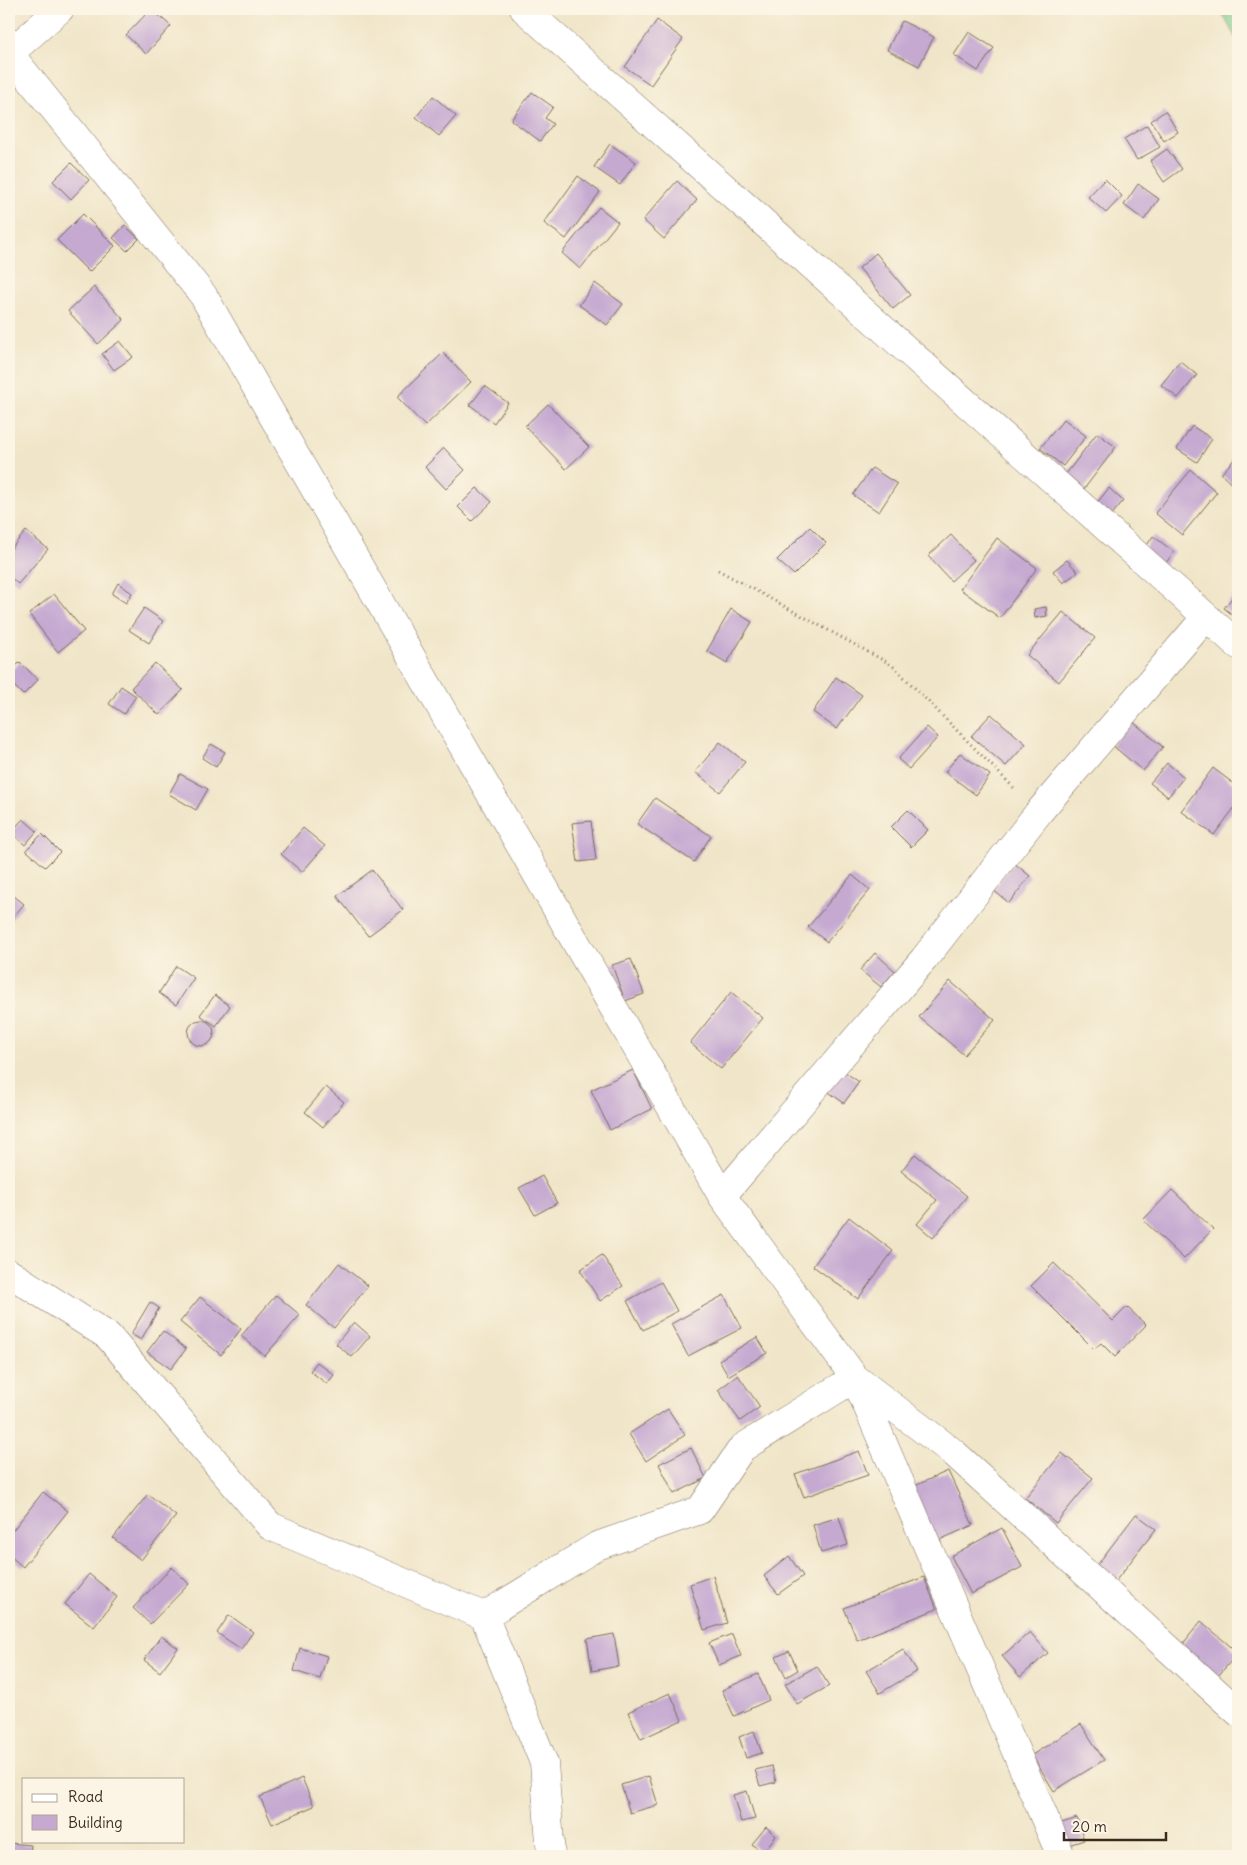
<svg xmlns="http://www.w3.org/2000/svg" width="1247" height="1865" font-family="Delius,sans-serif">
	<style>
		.green { fill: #7bc785; stroke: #5b7852 }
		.building { fill: #c5a9d1 }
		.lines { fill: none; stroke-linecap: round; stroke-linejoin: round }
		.minor-casing { stroke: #7a6b5a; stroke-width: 29 }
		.path { stroke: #7a6b5a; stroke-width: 3; stroke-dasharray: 1 4; stroke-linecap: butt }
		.minor { stroke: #fff; stroke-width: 28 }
	</style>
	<rect width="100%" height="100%" fill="#fcf5e5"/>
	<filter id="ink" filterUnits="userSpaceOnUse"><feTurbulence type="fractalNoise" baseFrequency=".02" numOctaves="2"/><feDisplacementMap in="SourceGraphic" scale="10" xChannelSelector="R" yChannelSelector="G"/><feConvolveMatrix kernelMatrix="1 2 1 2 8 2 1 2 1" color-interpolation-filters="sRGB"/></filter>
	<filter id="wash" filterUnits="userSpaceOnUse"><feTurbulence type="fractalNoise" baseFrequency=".0096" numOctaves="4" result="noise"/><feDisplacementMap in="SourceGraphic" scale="20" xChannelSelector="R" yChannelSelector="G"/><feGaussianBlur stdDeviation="1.12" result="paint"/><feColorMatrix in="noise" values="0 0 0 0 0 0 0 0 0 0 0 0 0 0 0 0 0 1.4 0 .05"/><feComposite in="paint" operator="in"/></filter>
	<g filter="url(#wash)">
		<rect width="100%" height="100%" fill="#f0e5c8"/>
		<path class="green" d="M1220,9h18v34z"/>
		<g id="blocks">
			<path class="building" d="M151,9l20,17 -25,28 -20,-19z
				M657,20l26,19 -32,46 -26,-18z
				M902,21l32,16 -15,29 -32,-16z
				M969,32l25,16 -16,23 -24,-16z
				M532,92l21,15 -8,11 8,6 -13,17 -29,-21z
				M433,96l23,20 -17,20 -23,-19z
				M1165,111l13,21 -14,9 -13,-20z
				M1147,125l13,22 -23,13 -13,-21z
				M610,144l26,18 -16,23 -26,-18z
				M1167,149l15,20 -18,13 -14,-21z
				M71,163l18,17 -18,19 -18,-18z
				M578,176l22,16 -34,47 -22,-16z
				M1105,179l17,17 -16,17 -18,-16z
				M677,181l20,19 -33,39 -21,-19z
				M1138,184l21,15 -15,21 -20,-15z
				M599,207l19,15 -38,47 -18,-16z
				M83,214l32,32 -26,26 -32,-32z
				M125,225l14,14 -12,12 -14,-13z
				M876,253l34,42 -17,14 -34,-41z
				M595,283l28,21 -16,21 -28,-20z
				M94,287l30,33 -26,24 -30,-33z
				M120,341l13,16 -19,13 -12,-16z
				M443,353l28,29 -46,44 -28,-29z
				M1180,361l17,14 -19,23 -17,-13z
				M485,386l23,17 -14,20 -24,-18z
				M548,404l41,43 -23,22 -41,-43z
				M1064,419l22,17 -23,30 -23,-18z
				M1192,426l20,13 -15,23 -20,-13z
				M1097,433l19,14 -32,42 -18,-15z
				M444,448l21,22 -19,19 -21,-22z
				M1238,455v35l-17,-16z
				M872,468l25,16 -18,28 -26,-17z
				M1191,470l26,22 -35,43 -27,-22z
				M477,488l15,14 -20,19 -14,-14z
				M1109,488l14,13 -13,16 -15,-12z
				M810,527l16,16 -32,32 -17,-15z
				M26,531l22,18 -30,35 -9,-8v-25z
				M951,535l23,25 -23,21 -23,-25z
				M1153,536l21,16 -11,15 -21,-14z
				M997,538l40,30 -37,50 -40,-29z
				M1067,560l11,12 -15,11 -10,-12z
				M118,583l14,10 -6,10 -14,-9z
				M1238,590v29l-14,-11z
				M54,594l30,37 -26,21 -29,-38z
				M1046,607l1,9 -12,2 -1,-9z
				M144,608l19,13 -14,22 -20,-13z
				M731,609l21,13 -25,41 -20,-12z
				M1063,612l32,26 -36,44 -32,-27z
				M20,662l18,18 -15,15 -14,-14v-8z
				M155,663l28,27 -24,25 -28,-27z
				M836,677l26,18 -25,34 -24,-17z
				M121,686l15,10 -12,18 -15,-10z
				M991,714l35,30 -20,22 -35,-30z
				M1132,721l31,26 -20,24 -31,-26z
				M927,727l11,10 -29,32 -11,-10z
				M720,742l25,20 -25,30 -25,-20z
				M211,744l14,8 -9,15 -14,-9z
				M960,753l30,22 -14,20 -31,-23z
				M1167,763l17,14 -16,20 -18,-14z
				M1213,768l25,19v16l-24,32 -33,-24z
				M180,774l28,15 -12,21 -27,-16z
				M655,798l56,38 -17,26 -57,-38z
				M908,810l20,20 -17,17 -20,-20z
				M23,819l14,12 -12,14 -14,-13z
				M591,821l5,39 -18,2 -6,-39z
				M303,828l22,18 -23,26 -21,-18z
				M42,834l18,18 -15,15 -19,-17z
				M1014,863l16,13 -21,27 -16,-13z
				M372,870l31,40 -35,26 -31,-40z
				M852,875l18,15 -43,52 -19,-15z
				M9,892l15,12 -15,18z
				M875,953l20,18 -14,16 -21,-17z
				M631,959l13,35 -19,7 -13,-36z
				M176,966l18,12 -18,27 -17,-12z
				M950,981l45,39 -31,35 -45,-38z
				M731,992l32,26 -42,51 -31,-26z
				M215,995l15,11 -14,20 -16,-11z
				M188 1033a13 13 0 1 1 26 0a13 13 0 1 1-26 0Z
				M838,1067l21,15 -15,21 -21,-15z
				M633,1070l19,39 -42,21 -19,-40z
				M326,1087l18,15 -21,25 -18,-15z
				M915,1154l52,42 -34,42 -16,-14 20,-24 -36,-29z
				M542,1176l15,27 -22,12 -16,-27z
				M1172,1190l41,39 -29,30 -41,-39z
				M849,1217l44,34 -35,48 -45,-33z
				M602,1255l21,31 -23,15 -20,-31z
				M339,1263l29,23 -34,42 -28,-23z
				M1054,1263l59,58 14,-14 19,18 -31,32 -14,-14 -7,6 -63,-63z
				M661,1282l16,29 -34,19 -16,-29z
				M276,1295l24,20 -35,41 -24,-20z
				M724,1295l18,33 -54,28 -17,-32z
				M200,1297l41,32 -20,26 -41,-33z
				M150,1302l9,6 -18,32 -10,-6z
				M354,1322l16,14 -18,21 -16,-13z
				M163,1331l23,18 -15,20 -24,-17z
				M757,1337l10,16 -39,23 -9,-16z
				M317,1362l17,13 -7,9 -17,-13z
				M738,1375l22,32 -20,14 -22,-31z
				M668,1409l17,26 -39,26 -17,-27z
				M691,1448l15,30 -32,16 -15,-30z
				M859,1451l9,24 -64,22 -9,-23z
				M1062,1453l31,25 -37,45 -31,-25z
				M948,1471l25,54 -38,17 -25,-54z
				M43,1492l25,19 -45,56 -14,-12v-20z
				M148,1494l28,22 -35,44 -28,-22z
				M1136,1514l20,15 -42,54 -20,-14z
				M839,1517l9,28 -27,8 -8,-28z
				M1002,1528l20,39 -51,27 -20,-38z
				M789,1556l14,20 -25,18 -14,-18z
				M172,1567l17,17 -39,40 -17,-16z
				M89,1574l28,23 -23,30 -29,-23z
				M713,1576l14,47 -23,7 -14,-46z
				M924,1577l13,32 -80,31 -13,-32z
				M229,1615l24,17 -12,17 -24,-16z
				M1201,1621l37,32 -20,23 -36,-31z
				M1030,1632l18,21 -28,24 -18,-21z
				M614,1634l5,32 -27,5 -5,-32z
				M732,1634l9,22 -22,9 -10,-22z
				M161,1636l17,12 -18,24 -16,-12z
				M300,1648l27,8 -7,23 -26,-8z
				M903,1649l14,22 -37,22 -14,-22z
				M789,1651l9,19 -12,7 -10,-20z
				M817,1666l12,20 -32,18 -12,-20z
				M758,1674l11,26 -35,16 -12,-26z
				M670,1693l12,27 -41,19 -13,-27z
				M1081,1724l23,36 -50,31 -22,-36z
				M754,1731l8,22 -16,5 -7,-21z
				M772,1766l4,16 -16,4 -5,-16z
				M649,1776l9,29 -28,8 -9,-28z
				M302,1778l12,28 -42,18 -12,-27z
				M747,1791l8,28 -14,3 -8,-27z
				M1077,1818l7,22 -19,6 -6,-22z
				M766,1827l10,9 -14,17 -10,-9z
				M9,1843l22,2 -1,11h-21z"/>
		</g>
	</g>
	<g filter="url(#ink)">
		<use href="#blocks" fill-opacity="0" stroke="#7a6b5a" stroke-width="1"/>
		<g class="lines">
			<defs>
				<path id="minor" d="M524,9l714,636
					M9,53l194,242 519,901 133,182 206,478
					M9,54l51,-45
					M722,1196l202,-237 115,-147 167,-195
					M9,1273l99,63 162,190 214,90 60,147 7,93
					M484,1616l113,-70 103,-36 42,-62 113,-70 99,75 284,259"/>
			</defs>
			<use href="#minor" class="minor-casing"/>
			<path class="path" d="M718,570l174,95 124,125"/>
			<use href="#minor" class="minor"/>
		</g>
	</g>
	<rect width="1247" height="1865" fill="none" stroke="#fcf5e5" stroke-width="30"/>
	<rect x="22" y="1778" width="162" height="65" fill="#fcf5e5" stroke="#afa495"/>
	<rect x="32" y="1794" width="25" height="8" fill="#ffffff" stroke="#afa495"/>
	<text x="68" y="1802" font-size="15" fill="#3b2a1e">Road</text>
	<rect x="32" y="1815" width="25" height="15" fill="#c5a9d1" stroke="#afa495"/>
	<text x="68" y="1828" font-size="15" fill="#3b2a1e">Building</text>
	<path d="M1064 1832v8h102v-8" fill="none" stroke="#3b2a1e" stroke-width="2.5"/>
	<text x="1072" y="1832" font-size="15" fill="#3b2a1e" stroke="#fcf5e5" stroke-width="4" paint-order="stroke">20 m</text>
</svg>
